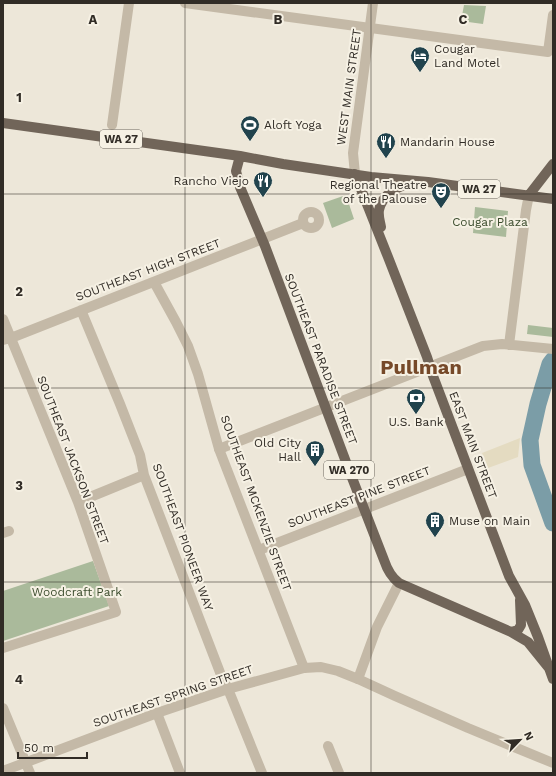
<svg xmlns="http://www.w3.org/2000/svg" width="556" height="776" font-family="'Work Sans',sans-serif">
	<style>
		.green { fill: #aaba9b }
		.plaza { fill: #e4dbc1 }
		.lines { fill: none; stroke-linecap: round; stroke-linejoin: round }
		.river { stroke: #7b9da7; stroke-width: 17 }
		.minor { stroke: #c4b9a7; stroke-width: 10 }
		.tertiary { stroke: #c4b9a7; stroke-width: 10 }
		.primary { stroke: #716559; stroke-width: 10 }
		.grid { fill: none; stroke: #312c26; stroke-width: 1; stroke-opacity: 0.55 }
		.labels { text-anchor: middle; stroke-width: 4; stroke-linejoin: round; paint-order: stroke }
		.shield { fill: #f6f1e4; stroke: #6c675f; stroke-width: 1 }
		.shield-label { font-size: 11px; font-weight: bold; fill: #312c26 }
		.poi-label { font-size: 12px; fill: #312c26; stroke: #f6f1e4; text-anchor: start }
		.street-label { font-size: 12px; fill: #312c26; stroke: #f6f1e4 }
		.park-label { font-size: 12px; fill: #3b4c2d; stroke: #f6f1e4 }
		.town-label { font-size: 20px; font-weight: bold; fill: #764929; stroke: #f6f1e4 }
		.grid-label { font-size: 13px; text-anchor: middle; font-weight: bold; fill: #312c26; stroke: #f6f1e4; stroke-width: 4; stroke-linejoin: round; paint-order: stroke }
	</style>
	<rect width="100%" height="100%" fill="#ede7d9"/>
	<path class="green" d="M464,5l22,1 -3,18 -22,-3z
		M346,195l8,24 -22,9 -9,-25z
		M475,207l33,4 -2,26 -33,-4z
		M528,325l25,3v9l-26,-3z
		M93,561l16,45 -106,35v-50z"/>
	<path class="plaza" d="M520,438l-2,19 -30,11 -6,-15z"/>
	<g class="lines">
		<path class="river" d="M553,360l-3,4 -12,40 -8,36 2,25 21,58"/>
		<path class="minor" d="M185,3l363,49 5,-37
			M112,125l17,-122
			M303 220a8 8 0 1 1 16 0a8 8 0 1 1-16 0Z
			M154,282l22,40 12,24 10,28 21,75 85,219
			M81,310l39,94 20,51 4,20 77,200 7,14 34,84
			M3,319l75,183 38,110 -113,36
			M3,340l8,-2 292,-115
			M78,502l66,-27
			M3,533l6,-2
			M259,550l209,-81
			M358,679l19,-52 22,-44
			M3,708l27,65
			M157,713l23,60
			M328,746l11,27"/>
		<path class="tertiary" d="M355,174l-2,-21 20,-150
			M509,345l17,-135 3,-15
			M219,449l264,-103 19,-2 51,5
			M3,771l154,-58 71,-24 76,-21 17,-1 17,4 20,8 37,17 73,32 85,35"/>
		<path class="primary" d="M3,123l237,33 43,8 88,13 57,5 125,17
			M240,156l-4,15 4,16 25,59 84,224 35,90c3,9 7,17 15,23l112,49 17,10 21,26
			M355,174l33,83 39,100 6,19 76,200 16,29 13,32 15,42
			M529,195l24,-31
			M381,227c-1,-6 -3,-11 -2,-17 3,-15 19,-25 34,-27
			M511,632l7,-2 3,-5 -1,-25"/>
	</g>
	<path class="grid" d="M185,3v770M371,3v770M3,194h550M3,388h550M3,582h550"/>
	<defs>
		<symbol id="hotel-pin" viewBox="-11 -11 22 30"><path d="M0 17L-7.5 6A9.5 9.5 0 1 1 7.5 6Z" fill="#21434d" stroke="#f6f1e4"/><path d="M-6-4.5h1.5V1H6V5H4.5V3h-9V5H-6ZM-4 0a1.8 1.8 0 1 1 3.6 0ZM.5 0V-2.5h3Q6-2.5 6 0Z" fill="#fff"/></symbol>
		<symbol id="stadium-pin" viewBox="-11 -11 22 30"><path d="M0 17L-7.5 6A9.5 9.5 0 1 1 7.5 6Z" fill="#21434d" stroke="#f6f1e4"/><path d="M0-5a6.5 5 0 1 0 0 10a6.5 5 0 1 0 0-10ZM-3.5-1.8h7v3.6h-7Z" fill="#fff"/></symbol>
		<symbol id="restaurant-pin" viewBox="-11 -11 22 30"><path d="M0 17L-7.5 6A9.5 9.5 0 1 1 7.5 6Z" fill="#21434d" stroke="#f6f1e4"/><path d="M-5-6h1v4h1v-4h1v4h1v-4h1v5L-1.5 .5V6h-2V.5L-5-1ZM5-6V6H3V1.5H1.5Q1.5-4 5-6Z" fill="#fff"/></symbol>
		<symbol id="theatre-pin" viewBox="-11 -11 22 30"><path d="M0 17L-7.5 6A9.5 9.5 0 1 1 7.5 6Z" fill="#21434d" stroke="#f6f1e4"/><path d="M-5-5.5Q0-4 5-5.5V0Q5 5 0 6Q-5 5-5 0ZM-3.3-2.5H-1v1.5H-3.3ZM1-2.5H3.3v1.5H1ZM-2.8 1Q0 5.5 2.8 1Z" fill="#fff"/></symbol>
		<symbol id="bank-pin" viewBox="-11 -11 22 30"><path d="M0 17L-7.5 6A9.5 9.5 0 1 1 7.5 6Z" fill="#21434d" stroke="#f6f1e4"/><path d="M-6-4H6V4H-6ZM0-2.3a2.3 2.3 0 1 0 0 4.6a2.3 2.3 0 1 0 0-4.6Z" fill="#fff"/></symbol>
		<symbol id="building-pin" viewBox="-11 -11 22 30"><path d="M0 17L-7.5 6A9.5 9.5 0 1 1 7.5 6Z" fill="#21434d" stroke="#f6f1e4"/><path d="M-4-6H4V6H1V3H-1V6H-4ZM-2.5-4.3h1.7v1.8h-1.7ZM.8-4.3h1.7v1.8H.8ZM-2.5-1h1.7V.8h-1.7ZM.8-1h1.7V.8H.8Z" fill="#fff"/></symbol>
	</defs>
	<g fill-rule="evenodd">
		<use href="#hotel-pin" x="409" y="45" width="22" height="30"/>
		<use href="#stadium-pin" x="239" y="114" width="22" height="30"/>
		<use href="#restaurant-pin" x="375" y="131" width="22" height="30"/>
		<use href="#restaurant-pin" x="252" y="170" width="22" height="30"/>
		<use href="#theatre-pin" x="430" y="181" width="22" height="30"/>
		<use href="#bank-pin" x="405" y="387" width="22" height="30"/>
		<use href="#building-pin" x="304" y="439" width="22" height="30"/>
		<use href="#building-pin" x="424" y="510" width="22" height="30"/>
	</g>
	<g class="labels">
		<g class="shield">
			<rect x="100" y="130" width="42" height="18" rx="3"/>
			<rect x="458" y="180" width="42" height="18" rx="3"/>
			<rect x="324" y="461" width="50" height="18" rx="3"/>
		</g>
		<g class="shield-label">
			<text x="121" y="143">WA 27</text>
			<text x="479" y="193">WA 27</text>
			<text x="349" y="474">WA 270</text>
		</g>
		<g class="poi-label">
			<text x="434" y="53">Cougar<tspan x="434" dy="14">Land Motel</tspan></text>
			<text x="264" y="129">Aloft Yoga</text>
			<text x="400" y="146">Mandarin House</text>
			<text x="249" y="185" text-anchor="end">Rancho Viejo</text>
			<text x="427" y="189" text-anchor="end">Regional Theatre<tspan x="427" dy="14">of the Palouse</tspan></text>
			<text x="416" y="426" text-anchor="middle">U.S. Bank</text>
			<text x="301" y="447" text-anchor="end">Old City<tspan x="301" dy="14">Hall</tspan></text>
			<text x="449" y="525">Muse on Main</text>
		</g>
		<g class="street-label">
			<text transform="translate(349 87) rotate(-82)" y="4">WEST MAIN STREET</text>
			<text transform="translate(148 270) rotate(-21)" y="4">SOUTHEAST HIGH STREET</text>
			<text transform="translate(321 359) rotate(69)" y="4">SOUTHEAST PARADISE STREET</text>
			<text transform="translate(473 445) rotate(69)" y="4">EAST MAIN STREET</text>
			<text transform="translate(73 460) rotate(69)" y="4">SOUTHEAST JACKSON STREET</text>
			<text transform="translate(359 497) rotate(-21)" y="4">SOUTHEAST PINE STREET</text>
			<text transform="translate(256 503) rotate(70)" y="4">SOUTHEAST MCKENZIE STREET</text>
			<text transform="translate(183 537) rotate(70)" y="4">SOUTHEAST PIONEER WAY</text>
			<text transform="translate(173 696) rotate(-19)" y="4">SOUTHEAST SPRING STREET</text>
		</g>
		<g class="park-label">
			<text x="490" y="226">Cougar Plaza</text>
			<text x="77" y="596">Woodcraft Park</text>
		</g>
		<g class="town-label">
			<text x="421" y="374">Pullman</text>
		</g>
	</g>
	<g class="grid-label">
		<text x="93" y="24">A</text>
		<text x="278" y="24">B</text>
		<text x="463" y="24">C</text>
		<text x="19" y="102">1</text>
		<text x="19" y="296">2</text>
		<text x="19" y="490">3</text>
		<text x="19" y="684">4</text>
	</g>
	<rect width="556" height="776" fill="none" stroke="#312c26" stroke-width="8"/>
	<g transform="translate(520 740) rotate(65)" stroke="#f6f1e4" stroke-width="3" paint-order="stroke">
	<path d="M0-3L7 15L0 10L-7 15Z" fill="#312c26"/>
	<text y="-6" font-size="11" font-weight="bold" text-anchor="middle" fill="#312c26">N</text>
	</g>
	<path d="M18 752v6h69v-6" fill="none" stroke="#312c26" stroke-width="2"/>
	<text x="24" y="752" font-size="12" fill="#312c26" stroke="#f6f1e4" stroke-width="3" paint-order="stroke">50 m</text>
</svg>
